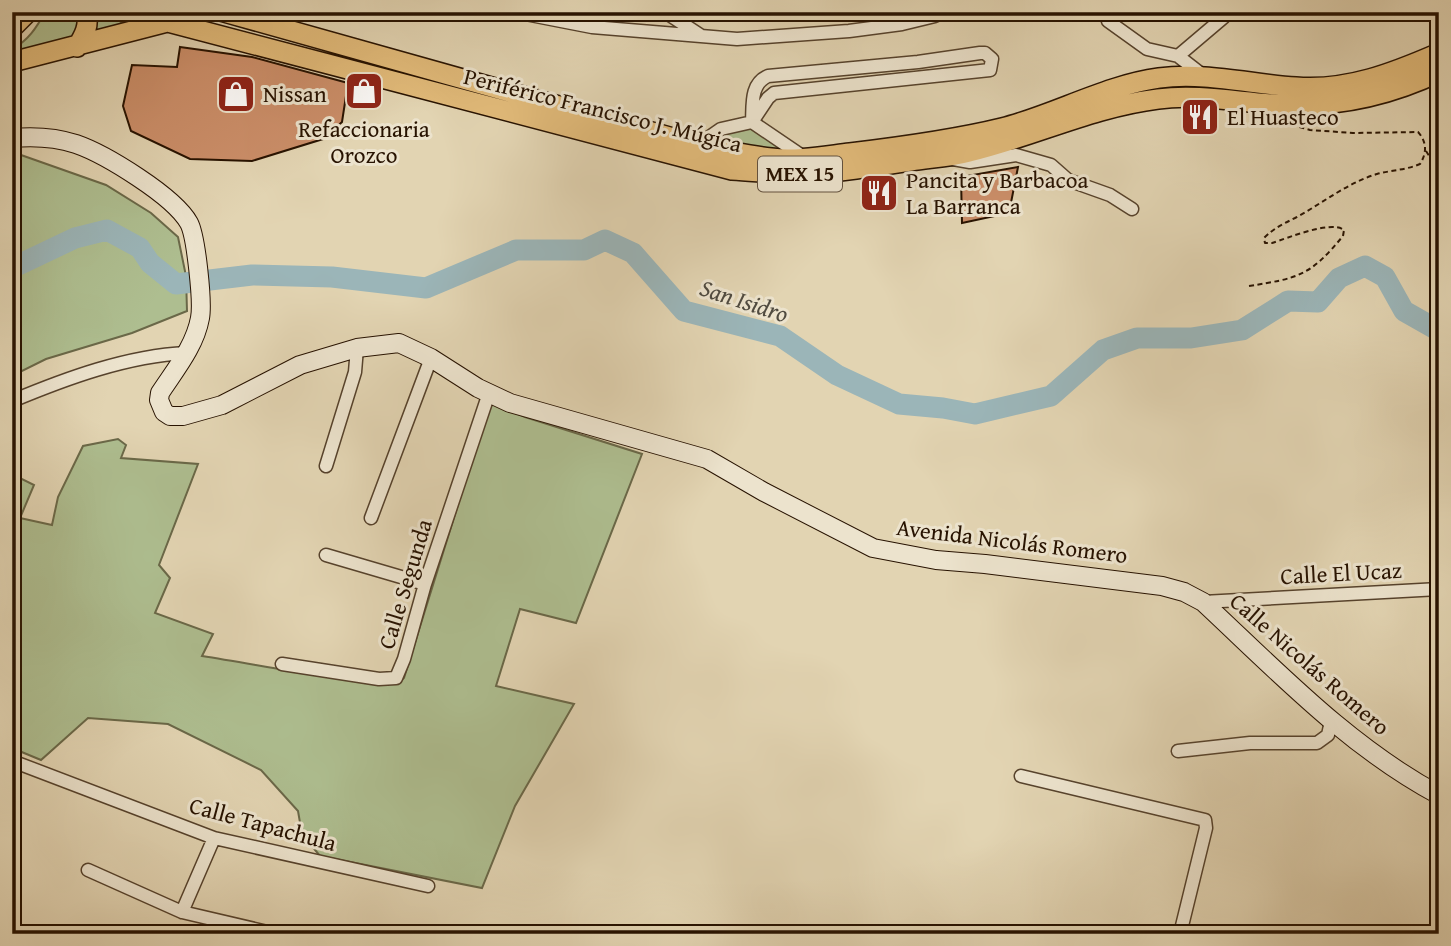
<svg xmlns="http://www.w3.org/2000/svg" width="1451" height="946" font-family="'Gentium Book Plus',serif">
	<style>
		.green { fill: #aebe90; stroke: #6a6848; stroke-width: 2 }
		.lines { fill: none; stroke-linecap: round; stroke-linejoin: round }
		.river { stroke: #9bb5b8; stroke-width: 21 }
		.building { fill: #cb8e69; stroke: #271200; stroke-width: 2 }
		.street-casing { stroke: #56422c; stroke-width: 15 }
		.secondary-casing { stroke: #271200; stroke-width: 20 }
		.primary-casing { stroke: #271200; stroke-width: 22 }
		.path { stroke: #271200; stroke-width: 2; stroke-dasharray: 5 3.5; stroke-linecap: butt }
		.street { stroke: #ece3cd; stroke-width: 12 }
		.secondary { stroke: #ece3cd; stroke-width: 18 }
		.primary { stroke: #e1ba79; stroke-width: 19 }
		.labels { text-anchor: middle; stroke-width: 6; stroke-linejoin: round; paint-order: stroke }
		.shield { fill: #ece3cd; stroke: #62513e; stroke-width: 2 }
		.shield-label { font-size: 21px; font-weight: bold; fill: #271200 }
		.poi-label { font-size: 23px; fill: #271200; stroke: #ece3cd; text-anchor: start }
		.street-label { font-size: 23px; fill: #271200; stroke: #ece3cd }
		.water-label { font-size: 24px; font-style: italic; fill: #504b40; stroke: #ece3cd }
	</style>
	<rect width="100%" height="100%" fill="#e2d4b2"/>
	<filter id="stains"><feTurbulence type="fractalNoise" baseFrequency=".00286" numOctaves="4"/><feColorMatrix values="0 0 0 0 .2 0 0 0 0 .09 0 0 0 0 .02 0 0 0 .5 -.17"/></filter>
	<radialGradient id="worn" r=".72"><stop offset=".6" stop-color="#630" stop-opacity="0"/><stop offset="1" stop-color="#630" stop-opacity=".3"/></radialGradient>
	<path class="green" d="M45,12h56l18,3 3,6 -4,6 -106,31v-9c16,-8 25,-22 33,-37z
		M751,125l41,26 -85,-10 30,-13z
		M21,155l85,30 45,28 27,24 8,39 1,35 -55,22 -86,26 -34,17v-220z
		M490,402l35,15 117,37 -66,169 -56,-14 -24,77 78,18 -59,102 -33,82 -162,-32 -18,-22 -4,-23 -37,-41 -93,-46 -80,-6 -47,42 -29,-12v-274l22,11 -14,33 32,7 6,-28 25,-51 35,-7 8,6 -5,13 77,6 -39,101 11,13 -15,35 58,21 -11,22c65,10 130,25 196,27l6,-5z"/>
	<g class="lines">
		<path class="river" d="M12,268l63,-30 32,-8 33,18 10,15 26,21 76,-9 80,2 94,11 90,-38h68l21,-10 28,13 51,58 96,25 57,39 62,29 44,4 32,6 76,-18 52,-46 34,-12h54l51,-8 46,-29 30,1 21,-24 26,-12 20,11 19,34 30,17h5"/>
	</g>
	<path class="building" d="M180,47l72,10 96,26 -6,39 -19,17 -71,22 -62,-2 -59,-28 -8,-25 9,-41 45,2z
		M1018,167l-9,46 -47,10 -1,-46z"/>
	<g class="lines">
		<defs>
			<path id="street" d="M515,12l77,15 145,12 112,-8 53,-7 33,-8
				M665,12l35,23
				M1108,21l39,28 31,7 27,21
				M1178,56l46,-39v-5
				M752,122l53,36
				M698,145l23,-16 31,-7 16,-24 6,-5 216,-23 2,-11 -7,-6h-5l-62,9 -150,14c-18,8 -15,28 -16,46
				M953,159l17,3 46,-7 35,10 17,15 42,15 22,14
				M12,401c55,-23 115,-45 174,-48
				M326,466l29,-94 2,-24
				M371,518l60,-160
				M326,555l99,29
				M1203,602l236,-13
				M282,664l97,15 17,-1 8,-19 21,-75 64,-191
				M1178,751l72,-8h67l11,-8 3,-14
				M12,761l202,77 214,48
				M1021,776l184,44 1,8 -26,106
				M88,870l94,42 94,22
				M182,912l32,-74
				M12,931l4,3"/>
			<path id="secondary" d="M12,138c22,-2 43,-1 64,6 29,10 98,52 113,79 7,13 14,79 11,95 -5,28 -25,52 -40,75l-1,7 5,12 6,4h13l39,-11 78,-40 57,-17 42,-5 32,15 47,30 32,15 197,56 57,33 109,56 63,12 49,4 177,22 22,6 19,10c74,69 146,145 236,193"/>
			<path id="primary" d="M130,12l602,158c21,1 42,4 63,4 39,0 78,-8 116,-13 19,-3 39,-4 58,-9 63,-15 124,-45 189,-53 43,-6 88,5 132,6 51,1 103,-11 149,-33
				M224,12l474,133c24,5 48,10 73,13 26,3 53,-2 79,-5 50,-6 103,-13 152,-25 52,-13 104,-43 157,-50 46,-6 91,6 137,9 51,4 97,-14 143,-34
				M12,28l16,-16
				M77,47c7,-11 13,-22 9,-35
				M12,62l155,-40 18,-10"/>
		</defs>
		<use href="#street" class="street-casing"/>
		<use href="#secondary" class="secondary-casing"/>
		<use href="#primary" class="primary-casing"/>
		<path class="path" d="M1426,151l13,20
			M1249,286c50,-8 61,-10 94,-50l1,-6c-13,-10 -56,8 -72,13h-7l-1,-5c10,-10 19,-14 31,-20 28,-15 52,-35 82,-44 15,-4 29,-4 43,-10 7,-11 7,-22 -2,-32l-65,1 -43,-3 -32,-9"/>
		<use href="#street" class="street"/>
		<use href="#secondary" class="secondary"/>
		<use href="#primary" class="primary"/>
	</g>
	<defs>
		<symbol id="shop-square" viewBox="-11 -11 22 22"><rect x="-9" y="-9" width="18" height="18" rx="4" fill="#8f2418" stroke="#ece3cd"/><path d="M-5-2.5h2.3a2.7 3.5 0 0 1 5.4 0H5L5.5 6h-11ZM-1.5-2.5h3a1.5 2.3 0 0 0-3 0Z" fill="#fff"/></symbol>
		<symbol id="restaurant-square" viewBox="-11 -11 22 22"><rect x="-9" y="-9" width="18" height="18" rx="4" fill="#8f2418" stroke="#ece3cd"/><path d="M-5-6h1v4h1v-4h1v4h1v-4h1v5L-1.5 .5V6h-2V.5L-5-1ZM5-6V6H3V1.5H1.5Q1.5-4 5-6Z" fill="#fff"/></symbol>
	</defs>
	<g fill-rule="evenodd">
		<use href="#shop-square" x="342" y="69" width="44" height="44"/>
		<use href="#shop-square" x="214" y="72" width="44" height="44"/>
		<use href="#restaurant-square" x="1178" y="95" width="44" height="44"/>
		<use href="#restaurant-square" x="857" y="171" width="44" height="44"/>
	</g>
	<g class="labels">
		<rect class="shield" x="758" y="156.5" width="84" height="35" rx="5"/>
		<g class="shield-label">
			<text x="800" y="181">MEX 15</text>
		</g>
		<g class="poi-label">
			<text x="263" y="102">Nissan</text>
			<text x="1227" y="125">El Huasteco</text>
			<text x="364" y="137" text-anchor="middle">Refaccionaria<tspan x="364" dy="26">Orozco</tspan></text>
			<text x="906" y="188">Pancita y Barbacoa<tspan x="906" dy="26">La Barranca</tspan></text>
		</g>
		<g class="street-label">
			<text transform="translate(603 110) rotate(14)" y="8">Periférico Francisco J. Múgica</text>
			<text transform="translate(1012 541) rotate(7)" y="8">Avenida Nicolás Romero</text>
			<text transform="translate(1341 573) rotate(-3)" y="8">Calle El Ucaz</text>
			<text transform="translate(405 584) rotate(-73)" y="8">Calle Segunda</text>
			<text transform="translate(1310 664) rotate(41)" y="8">Calle Nicolás Romero</text>
			<text transform="translate(263 824) rotate(15)" y="8">Calle Tapachula</text>
		</g>
		<g class="water-label">
			<text transform="translate(744 301) rotate(18)" y="8">San Isidro</text>
		</g>
	</g>
	<rect width="1451" height="946" fill="none" stroke="#e2d4b2" stroke-width="42"/>
	<rect x="14" y="14" width="1423" height="918" fill="none" stroke="#271200" stroke-width="3.5"/>
	<rect x="21" y="21" width="1409" height="904" fill="none" stroke="#271200" stroke-width="2"/>
	<rect width="100%" height="100%" filter="url(#stains)"/>
	<rect width="100%" height="100%" fill="url(#worn)"/>
</svg>
